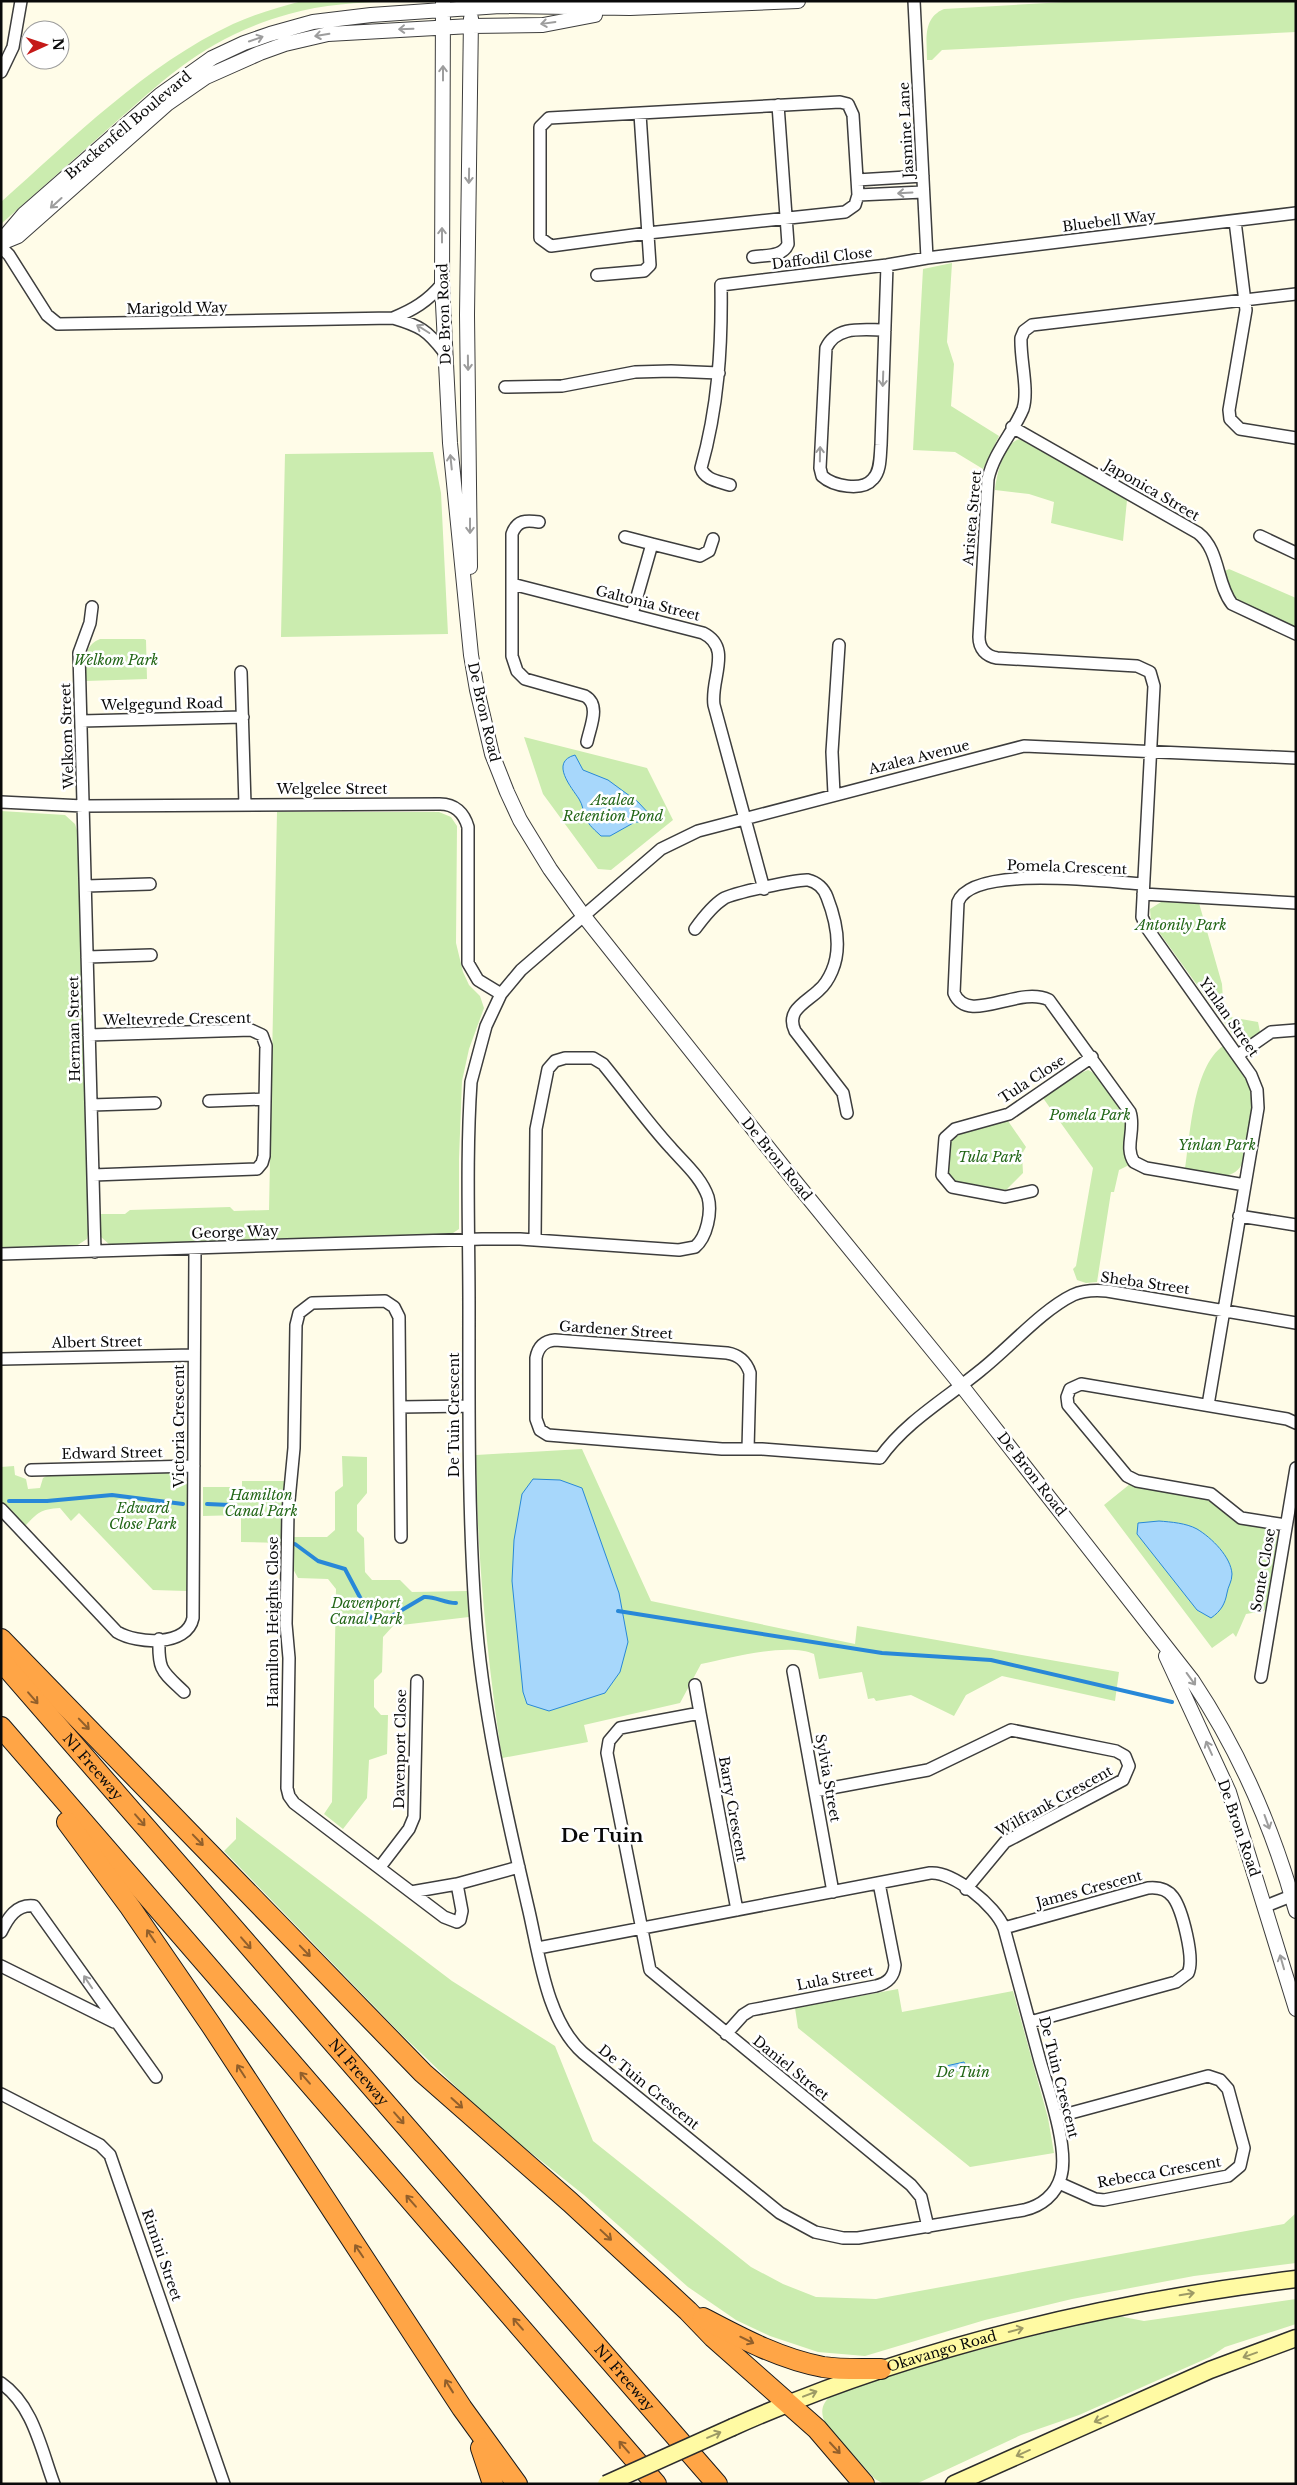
<svg xmlns="http://www.w3.org/2000/svg" width="1297" height="2485" font-family="'Libre Baskerville',serif">
	<style>
		.green { fill: #cbecaf }
		.water { fill: #a7d7fb; stroke: #2888d8 }
		.lines { fill: none; stroke-linecap: round; stroke-linejoin: round }
		.stream { stroke: #2888d8; stroke-width: 4 }
		.minor-casing { stroke: #3d3d3d; stroke-width: 14 }
		.tertiary-casing { stroke: #3d3d3d; stroke-width: 16 }
		.secondary-casing { stroke: #2c2c2c; stroke-width: 19 }
		.motorway-casing { stroke: #1b1b1b; stroke-width: 22 }
		.minor { stroke: #fff; stroke-width: 11 }
		.tertiary { stroke: #fff; stroke-width: 14 }
		.secondary { stroke: #fffaa3; stroke-width: 16 }
		.motorway { stroke: #ffa546; stroke-width: 20 }
		.secondary-bridge-casing { stroke: #2c2c2c; stroke-width: 19; stroke-linecap: butt }
		.secondary-bridge { stroke: #fffaa3; stroke-width: 16 }
		.oneway { stroke: #9d9d9d }
		.oneway2 { stroke: #915f2b }
		.oneway3 { stroke: #9d9a66 }
		.labels { text-anchor: middle; stroke-width: 5; stroke-linejoin: round; paint-order: stroke }
		.street-label { font-size: 14px; fill: #0a0a0a; stroke: #fff }
		.park-label { font-size: 14px; font-style: italic; fill: #226617; stroke: #fff }
		.district-label { font-size: 19px; font-weight: bold; fill: #0a0a0a; stroke: #fff }
	</style>
	<rect width="100%" height="100%" fill="#fffce8"/>
	<path class="green" d="M302,1h91c-35,2 -70,3 -104,13 -82,23 -119,60 -180,114 -36,32 -72,64 -108,96v-22c71,-63 146,-138 232,-178 22,-10 46,-17 69,-23z
		M1082,1h214v31l-354,18 -10,10h-5c0,-19 -5,-42 17,-51z
		M952,263l-5,79 7,22 -3,42 48,30 -16,33 -28,-17 -42,-2 10,-181z
		M1020,439l107,61 -4,41 -72,-18 3,-21 -25,-8 -34,-4c1,-13 9,-49 25,-51z
		M433,452l8,41 7,141 -167,3 4,-183z
		M1229,569l67,29v30l-56,-25 -7,-7 -8,-25z
		M100,639h44l2,1 1,39 -61,2c-1,-17 -4,-35 14,-42z
		M524,737l123,31 26,52 -62,50 -13,-1 -55,-75z
		M1,811l64,4 10,9 5,16 9,390 -2,9 -11,7 -75,3z
		M277,812h162l12,5 6,9 -1,117 7,29 6,13 11,11 4,12 -15,41 -7,32 -3,78v70l-9,6 -340,10 -9,-8 -2,-23h26l5,-4 100,-3 4,4 35,-1z
		M1161,902l38,1 23,81 2,32 34,6 2,10c-7,6 -15,10 -24,7l-85,-118 -1,-12z
		M1223,1046l21,29 6,15 2,17 -10,57c-11,21 -39,9 -57,6 5,-34 8,-103 38,-124z
		M1088,1070c11,3 38,42 38,53 1,16 -7,27 3,42l-10,5 -5,22h-3l-14,90 -11,1 -9,-3 -4,-11 3,-3 17,-98 -50,-70 38,-25z
		M1008,1121l18,26 -4,7 1,19 -17,17 -53,-9 -6,-11 3,-30 7,-6z
		M582,1449l69,152 204,43 2,-18 262,46 -4,29 -113,-25 -36,19 -12,21 -43,-21 -35,6 -2,-3 -6,1 -6,-27 -43,7 -5,-25c-26,-12 -85,4 -113,10l-21,39 -96,22 4,17 -86,16c-15,-101 -25,-201 -26,-303z
		M342,1456l25,1v36l-10,12v26l7,7 1,34 7,8h28l12,12 55,-1 2,26 -76,9 -10,11 -1,35 -8,8v27l7,8h7l-1,39 -18,6 -2,38 -24,31 -19,-15 8,-12 4,-213 -8,-10 -30,-1 -6,-11 1,-30h34l8,-7v-38l8,-6z
		M14,1466l1,9 11,4 2,10 12,-1 3,-10 7,-4 123,-2 9,3 6,12 -1,104 -34,-1 -74,-77 -8,8 -11,-13c-20,1 -22,5 -35,18l-24,-25v-34z
		M242,1481h44l-4,62 -41,-1v-27l-38,1v-29h39z
		M1130,1484l76,14 28,23 35,8 7,5 1,8 -11,66 -2,3 -18,3 -10,23 -3,-4 -21,15 -108,-143z
		M236,1817l216,164 103,65 38,95 158,126 32,17 33,13 60,2 408,-75 12,-11v50l-102,13 -122,23 -87,21 -120,36 -47,-4 -48,-16 -34,-16 -48,-33 -104,-92 -88,-70 -95,-91 -177,-183 12,-12z
		M898,1989l4,23 111,-21 35,127 6,35 -84,14 -172,-139 -3,-20z
		M1296,2299v25l-71,23 -15,10 -131,58 -58,20 -105,49h-32l-9,-5 -49,-55c-7,-12 -4,-23 8,-30l90,-30 189,-49 31,6z"/>
	<path class="water" d="M575,755l8,15 25,10 30,22 15,16 1,4h-19l-25,14h-9c-5,-5 -13,-11 -15,-18 -3,-6 -3,-13 -7,-19 -7,-11 -30,-37 -4,-44z
		M533,1479l27,1 22,8 37,105 9,49 -8,30 -15,21 -56,18 -22,-7 -4,-12 -11,-111 2,-41 8,-46z
		M1159,1521c12,1 27,2 38,8 15,9 34,28 35,45 0,8 -4,12 -5,19 -2,11 -6,18 -16,25l-14,-8 -60,-76 1,-11z
		M964,2062l3,6 -2,2 -19,2v-6z"/>
	<g class="lines">
		<path class="stream" d="M9,1501h38l65,-6 71,9
			M207,1504l23,1
			M295,1544l23,17 27,8 27,51h13l39,-23c11,-1 20,6 32,6
			M618,1611l264,42 109,7 181,42"/>
		<defs>
			<path id="minor" d="M914,1l13,257
				M1,72l12,-25 8,-46
				M840,102l8,2 5,11 5,80 -3,10 -10,7 -197,21 -97,13 -11,-8v-111l9,-9z
				M857,180l66,-4
				M858,195l65,-3
				M1235,221l11,89 -17,100 1,9 10,10 56,9
				M1,247l8,8 38,60 11,9 335,-6c27,8 34,12 51,34
				M753,257c13,-2 30,0 35,-13l-10,-139
				M597,275l47,-4 6,-6 -10,-151
				M393,318c20,-8 35,-17 49,-34
				M885,330c-22,0 -48,-5 -59,18l-6,120 2,8c11,10 40,16 51,3 8,-8 7,-23 8,-34l6,-180
				M505,387l57,-1 73,-14 36,-1 48,2
				M1012,427l186,106c22,17 18,50 34,71l64,30
				M730,485c-12,-4 -25,-5 -29,-17 17,-60 21,-120 20,-183l166,-20 40,-7 369,-45
				M539,522c-13,-2 -22,-2 -27,12v122l5,15 8,8 60,17c16,9 5,31 2,46
				M1260,536l36,17
				M625,537l27,7
				M512,584l191,49c30,15 7,46 11,72l50,184
				M92,607l-2,16 -11,30 16,599
				M632,614l20,-70 48,12 9,-5 4,-12
				M241,672l4,133
				M81,721l162,-4
				M834,794l-2,-42 7,-107
				M1,802l82,4 357,-2c15,0 24,9 28,23v136l10,17 23,14
				M1143,884c-35,-2 -171,-20 -185,18l-4,91c14,33 64,-8 95,7l81,112c6,17 -6,35 4,50l12,6 99,17
				M86,886l64,-2
				M1143,894l153,9
				M695,929c8,-11 17,-23 28,-30 9,-6 76,-20 85,-19 9,2 16,9 19,17 9,23 15,51 5,74 -3,7 -7,14 -13,19 -12,12 -34,20 -24,41l48,62 4,20
				M87,957l64,-2
				M89,1035l162,-5 11,5 4,11 -2,110 -2,7 -5,6 -164,6
				M1238,1055l33,-23 25,-2
				M209,1101l56,-2
				M91,1105l64,-2
				M1032,1191l-27,6 -53,-10 -10,-12 3,-37 10,-9 54,-15 83,-57
				M1239,1216l57,9
				M1,1254l481,-15h38l159,11 16,-3c12,-10 17,-35 13,-50 -7,-20 -24,-34 -37,-49 -24,-26 -45,-56 -68,-84l-10,-6h-28l-10,3 -7,8 -12,60 -1,111
				M1,1359l193,-4
				M1208,1405l50,-297 -1,-18 -6,-15 -104,-147 -5,-11 12,-231 -4,-14 -13,-6 -140,-8c-11,-2 -18,-9 -18,-21l9,-158c6,-27 25,-46 35,-70 6,-19 -3,-50 -2,-71l3,-7 8,-6 264,-31
				M400,1407l69,-1
				M748,1449l2,-76c-4,-12 -11,-18 -23,-20l-172,-13c-11,1 -17,7 -19,18v61l4,11 8,5 174,14h40l118,9c25,-36 67,-60 101,-88 28,-22 61,-60 92,-75 11,-5 23,-5 34,-4l189,32
				M31,1470l163,-4
				M1,1509l116,123c20,12 70,15 76,-14l2,-369
				M1286,1525l-45,-7 -30,-24 -74,-13 -10,-5 -59,-71 -1,-8 3,-8 11,-5 206,35 9,4
				M401,1537l-2,-220 -5,-10 -9,-6 -73,2 -13,10 -3,12 -2,123 -6,63 -2,113 3,34 -2,130 2,8 5,7 117,89 46,-8 62,-17
				M159,1639c-1,32 3,32 25,53
				M793,1671l40,221
				M1261,1677l35,-209
				M695,1685l5,28
				M815,1791l113,-21 83,-40 105,21 9,5 4,10 -6,14 -118,62 -39,47
				M380,1867l29,-38 5,-12 3,-136
				M411,1892l33,25 13,5 3,-2 2,-9 -5,-27
				M1266,1906l30,-12
				M737,1910l-37,-197 -80,15 -11,13 -2,12 43,217 261,215 10,12 7,30
				M1004,1928l144,-40c10,-1 19,1 25,9 9,12 22,62 15,76l-12,9 -146,40
				M1,1932c7,-14 15,-28 33,-26l122,171
				M538,1948l392,-75c23,-2 66,33 74,55 12,44 24,88 36,133 8,28 29,87 21,115 -5,19 -20,30 -37,34l-166,28h-15l-28,-6 -35,-19 -197,-160c-37,-33 -44,-100 -55,-146 -23,-99 -46,-197 -53,-298 -7,-101 -6,-202 -6,-303 0,-75 -3,-150 2,-224l15,-56 15,-32 20,-24 140,-121 37,-18 326,-85 272,12
				M1,1966l113,56
				M726,2034l17,-19 8,-5 125,-24c12,-3 18,-9 19,-21l-16,-82
				M1,2094l99,51 10,10 114,329
				M1056,2117l152,-41 12,4 8,9 16,59 -4,18 -12,10 -124,24 -9,-1 -36,-16
				M1,2383c32,22 40,66 53,101"/>
			<path id="tertiary" d="M443,1l-1,283 8,159 21,212 6,35 15,64 15,38 13,28 30,49 33,46 210,264 168,206 231,295c48,72 81,148 104,231
				M1,241l23,-27 136,-119 52,-37 32,-15 26,-9 43,-12 58,-7 129,-9 130,2 168,-7
				M1,243l17,-7 149,-132 39,-27 54,-24 25,-9 43,-10 143,-8 72,-1 52,-10
				M470,567l-3,-252 4,-297
				M1166,1656l63,136 67,217"/>
			<g id="secondary">
				<path id="s1" d="M733,2427c179,-80 369,-124 563,-148"/>
				<path d="M954,2484l256,-114 86,-32"/>
			</g>
			<g id="motorway">
				<path d="M1,1639l422,434 147,129 118,109 25,26 104,92 47,55"/>
				<path id="s2" d="M1,1661l716,823"/>
				<path d="M1,1727l655,757"/>
				<path d="M67,1822l63,85 81,118 251,383 55,76"/>
				<path d="M703,2318c38,20 77,41 120,49 19,3 39,2 58,2"/>
				<path d="M481,2448l12,36"/>
			</g>
		</defs>
		<use href="#minor" class="minor-casing"/>
		<use href="#tertiary" class="tertiary-casing"/>
		<use href="#secondary" class="secondary-casing"/>
		<use href="#motorway" class="motorway-casing"/>
		<use href="#minor" class="minor"/>
		<use href="#tertiary" class="tertiary"/>
		<use href="#secondary" class="secondary"/>
		<use href="#motorway" class="motorway"/>
		<defs>
			<path id="secondary-bridge" d="M606,2484l127,-57"/>
		</defs>
		<use href="#secondary-bridge" class="secondary-bridge-casing"/>
		<use href="#secondary-bridge" class="secondary-bridge"/>
	</g>
	<defs><path id="oneway-shaft" d="M-6 0H5M1.5-3L5.5 0L1.5 3" fill="none" stroke-width="1.6" stroke-linecap="round" stroke-linejoin="round" transform="scale(1.25)"/></defs>
	<g class="oneway">
		<use href="#oneway-shaft" transform="translate(548 23) rotate(172)"/>
		<use href="#oneway-shaft" transform="translate(406 29) rotate(178)"/>
		<use href="#oneway-shaft" transform="translate(322 35) rotate(171)"/>
		<use href="#oneway-shaft" transform="translate(256 39) rotate(-19)"/>
		<use href="#oneway-shaft" transform="translate(443 73) rotate(-90)"/>
		<use href="#oneway-shaft" transform="translate(469 176) rotate(91)"/>
		<use href="#oneway-shaft" transform="translate(905 193) rotate(177)"/>
		<use href="#oneway-shaft" transform="translate(56 203) rotate(138)"/>
		<use href="#oneway-shaft" transform="translate(442 235) rotate(-90)"/>
		<use href="#oneway-shaft" transform="translate(423 329) rotate(-148)"/>
		<use href="#oneway-shaft" transform="translate(468 363) rotate(89)"/>
		<use href="#oneway-shaft" transform="translate(883 379) rotate(92)"/>
		<use href="#oneway-shaft" transform="translate(820 454) rotate(-89)"/>
		<use href="#oneway-shaft" transform="translate(451 462) rotate(-96)"/>
		<use href="#oneway-shaft" transform="translate(470 526) rotate(90)"/>
		<use href="#oneway-shaft" transform="translate(1191 1679) rotate(54)"/>
		<use href="#oneway-shaft" transform="translate(1209 1748) rotate(-114)"/>
		<use href="#oneway-shaft" transform="translate(1267 1822) rotate(70)"/>
		<use href="#oneway-shaft" transform="translate(1282 1962) rotate(-106)"/>
		<use href="#oneway-shaft" transform="translate(88 1982) rotate(-124)"/>
	</g>
	<g class="oneway2">
		<use href="#oneway-shaft" transform="translate(33 1698) rotate(49)"/>
		<use href="#oneway-shaft" transform="translate(84 1724) rotate(46)"/>
		<use href="#oneway-shaft" transform="translate(140 1820) rotate(49)"/>
		<use href="#oneway-shaft" transform="translate(198 1840) rotate(46)"/>
		<use href="#oneway-shaft" transform="translate(151 1936) rotate(-124)"/>
		<use href="#oneway-shaft" transform="translate(246 1943) rotate(49)"/>
		<use href="#oneway-shaft" transform="translate(305 1951) rotate(46)"/>
		<use href="#oneway-shaft" transform="translate(241 2071) rotate(-123)"/>
		<use href="#oneway-shaft" transform="translate(305 2078) rotate(-131)"/>
		<use href="#oneway-shaft" transform="translate(457 2103) rotate(42)"/>
		<use href="#oneway-shaft" transform="translate(399 2118) rotate(49)"/>
		<use href="#oneway-shaft" transform="translate(411 2201) rotate(-131)"/>
		<use href="#oneway-shaft" transform="translate(606 2235) rotate(43)"/>
		<use href="#oneway-shaft" transform="translate(359 2251) rotate(-124)"/>
		<use href="#oneway-shaft" transform="translate(518 2324) rotate(-131)"/>
		<use href="#oneway-shaft" transform="translate(747 2340) rotate(26)"/>
		<use href="#oneway-shaft" transform="translate(449 2386) rotate(-122)"/>
		<use href="#oneway-shaft" transform="translate(624 2447) rotate(-131)"/>
		<use href="#oneway-shaft" transform="translate(835 2448) rotate(47)"/>
	</g>
	<g class="oneway3">
		<use href="#oneway-shaft" transform="translate(1187 2294) rotate(-10)"/>
		<use href="#oneway-shaft" transform="translate(1016 2330) rotate(-15)"/>
		<use href="#oneway-shaft" transform="translate(1250 2355) rotate(160)"/>
		<use href="#oneway-shaft" transform="translate(810 2394) rotate(-21)"/>
		<use href="#oneway-shaft" transform="translate(1101 2419) rotate(156)"/>
		<use href="#oneway-shaft" transform="translate(714 2435) rotate(-23)"/>
		<use href="#oneway-shaft" transform="translate(1023 2453) rotate(156)"/>
	</g>
	<g class="labels">
		<g class="street-label">
			<text transform="translate(128 125) rotate(-40)" y="5">Brackenfell Boulevard</text>
			<text transform="translate(906 130) rotate(-93)" y="5">Jasmine Lane</text>
			<text transform="translate(1109 221) rotate(-7)" y="5">Bluebell Way</text>
			<text transform="translate(822 258) rotate(-7)" y="5">Daffodil Close</text>
			<text transform="translate(177 308) rotate(-1)" y="5">Marigold Way</text>
			<text transform="translate(444 314) rotate(-92)" y="5">De Bron Road</text>
			<text transform="translate(1152 490) rotate(30)" y="5">Japonica Street</text>
			<text transform="translate(972 518) rotate(-85)" y="5">Aristea Street</text>
			<text transform="translate(648 603) rotate(14)" y="5">Galtonia Street</text>
			<text transform="translate(162 704) rotate(-1)" y="5">Welgegund Road</text>
			<text transform="translate(484 712) rotate(77)" y="5">De Bron Road</text>
			<text transform="translate(67 736) rotate(-92)" y="5">Welkom Street</text>
			<text transform="translate(919 757) rotate(-14)" y="5">Azalea Avenue</text>
			<text x="332" y="794">Welgelee Street</text>
			<text transform="translate(1067 867) rotate(2)" y="5">Pomela Crescent</text>
			<text transform="translate(1229 1017) rotate(55)" y="5">Yinlan Street</text>
			<text transform="translate(177 1019) rotate(-1)" y="5">Weltevrede Crescent</text>
			<text transform="translate(74 1029) rotate(-91)" y="5">Herman Street</text>
			<text transform="translate(1032 1079) rotate(-33)" y="5">Tula Close</text>
			<text transform="translate(777 1159) rotate(51)" y="5">De Bron Road</text>
			<text transform="translate(235 1232) rotate(-2)" y="5">George Way</text>
			<text transform="translate(1145 1283) rotate(8)" y="5">Sheba Street</text>
			<text transform="translate(616 1330) rotate(4)" y="5">Gardener Street</text>
			<text transform="translate(97 1342) rotate(-1)" y="5">Albert Street</text>
			<text transform="translate(454 1415) rotate(-90)" y="5">De Tuin Crescent</text>
			<text transform="translate(179 1426) rotate(-90)" y="5">Victoria Crescent</text>
			<text transform="translate(112 1453) rotate(-1)" y="5">Edward Street</text>
			<text transform="translate(1032 1474) rotate(52)" y="5">De Bron Road</text>
			<text transform="translate(1263 1570) rotate(-80)" y="5">Sonte Close</text>
			<text transform="translate(273 1622) rotate(-90)" y="5">Hamilton Heights Close</text>
			<text transform="translate(400 1749) rotate(-89)" y="5">Davenport Close</text>
			<text dy="5" stroke="none"><textPath href="#s2" startOffset="140">N1 Freeway</textPath></text>
			<text transform="translate(828 1778) rotate(80)" y="5">Sylvia Street</text>
			<text transform="translate(1054 1801) rotate(-29)" y="5">Wilfrank Crescent</text>
			<text transform="translate(733 1809) rotate(80)" y="5">Barry Crescent</text>
			<text transform="translate(1239 1828) rotate(71)" y="5">De Bron Road</text>
			<text transform="translate(1089 1889) rotate(-15)" y="5">James Crescent</text>
			<text transform="translate(835 1978) rotate(-11)" y="5">Lula Street</text>
			<text transform="translate(791 2068) rotate(39)" y="5">Daniel Street</text>
			<text dy="5" stroke="none"><textPath href="#s2" startOffset="545">N1 Freeway</textPath></text>
			<text transform="translate(1059 2077) rotate(76)" y="5">De Tuin Crescent</text>
			<text transform="translate(649 2087) rotate(39)" y="5">De Tuin Crescent</text>
			<text transform="translate(1159 2172) rotate(-10)" y="5">Rebecca Crescent</text>
			<text transform="translate(162 2255) rotate(71)" y="5">Rimini Street</text>
			<text dy="5" stroke="none"><textPath href="#s1" startOffset="222">Okavango Road</textPath></text>
			<text dy="5" stroke="none"><textPath href="#s2" startOffset="950">N1 Freeway</textPath></text>
		</g>
		<g class="park-label">
			<text x="116" y="665">Welkom Park</text>
			<text x="613" y="805">Azalea<tspan x="613" dy="16">Retention Pond</tspan></text>
			<text x="1181" y="930">Antonily Park</text>
			<text x="1090" y="1120">Pomela Park</text>
			<text x="1217" y="1150">Yinlan Park</text>
			<text x="990" y="1162">Tula Park</text>
			<text x="261" y="1500">Hamilton<tspan x="261" dy="16">Canal Park</tspan></text>
			<text x="143" y="1513">Edward<tspan x="143" dy="16">Close Park</tspan></text>
			<text x="366" y="1608">Davenport<tspan x="366" dy="16">Canal Park</tspan></text>
			<text x="963" y="2077">De Tuin</text>
		</g>
		<g class="district-label">
			<text x="602" y="1842">De Tuin</text>
		</g>
	</g>
	<rect width="1297" height="2485" fill="none" stroke="#0a0a0a" stroke-width="5"/>
	<g transform="translate(45 45) rotate(87)"><circle r="24" fill="#ffffff" stroke="#9d9d9d"/>
	<path d="M0-4L9 19L0 12L-9 19Z" fill="#c51a18"/>
	<text y="-8" font-size="14" font-weight="bold" text-anchor="middle" fill="#0a0a0a">N</text>
	</g>
</svg>
